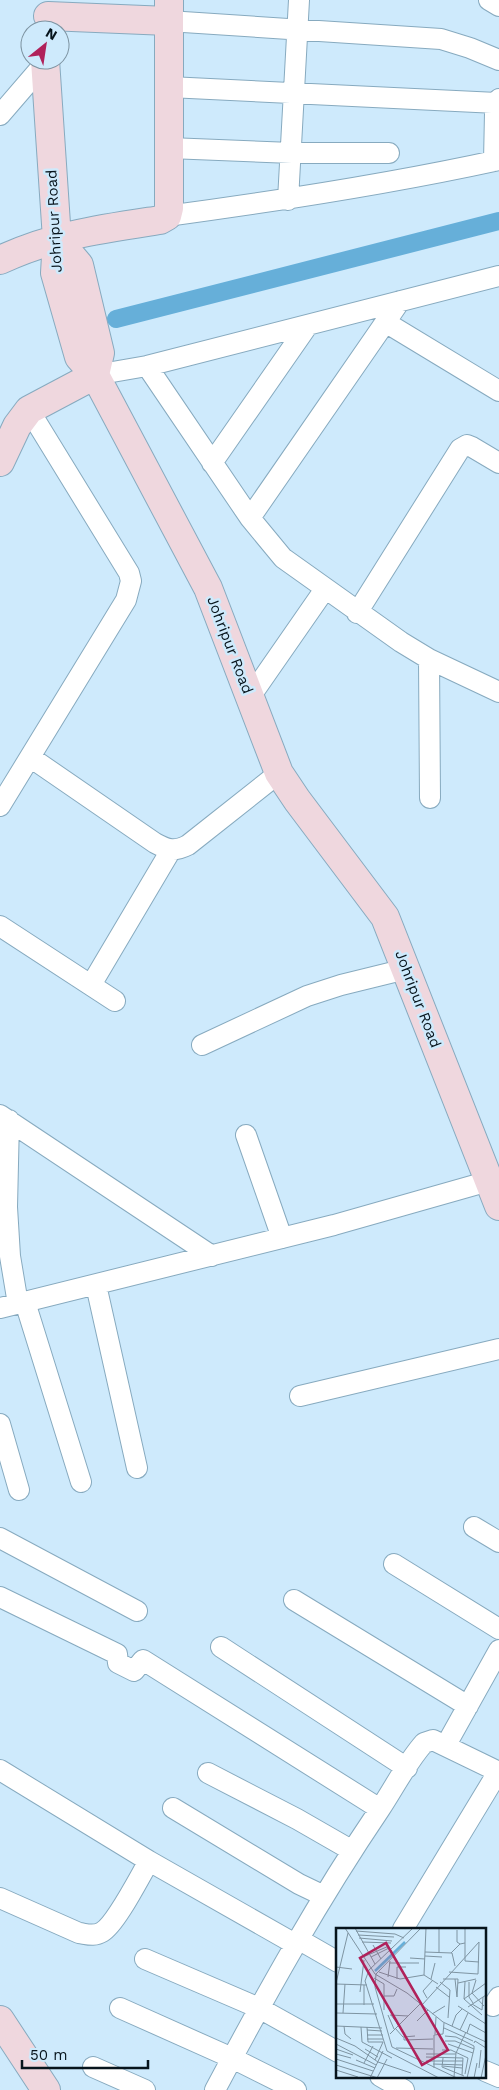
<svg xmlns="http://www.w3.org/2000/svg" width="499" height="2090" font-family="'Work Sans',sans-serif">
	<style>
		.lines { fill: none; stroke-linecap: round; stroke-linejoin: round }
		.canal { stroke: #66afd9; stroke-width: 18 }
		.street-casing { stroke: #87aabf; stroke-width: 22 }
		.secondary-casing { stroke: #87aabf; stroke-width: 30 }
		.street { stroke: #fff; stroke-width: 20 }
		.secondary { stroke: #efd7de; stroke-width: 28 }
		.labels { text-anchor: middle; stroke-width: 5; stroke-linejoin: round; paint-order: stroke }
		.street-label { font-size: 15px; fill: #07141c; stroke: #ceeafc }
		.inset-river { fill: none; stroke: #66afd9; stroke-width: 2.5 }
		.inset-road { fill: none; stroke: #7e94a2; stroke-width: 1 }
		.view { fill: #b0215a; fill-opacity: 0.15; stroke: #b0215a; stroke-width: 2.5 }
		.inset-edge { fill: none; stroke: #07141c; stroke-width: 2.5 }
	</style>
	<rect width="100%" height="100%" fill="#ceeafc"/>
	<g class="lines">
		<path class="canal" d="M116,319l383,-98"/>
		<defs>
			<path id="street" d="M489,0l10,6
				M168,21l273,18 29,9 29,12
				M169,87l328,16
				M0,115l44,-51
				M169,148l123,5h97
				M494,161l1,-48 4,-14
				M288,200l11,-200
				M167,216c112,-15 222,-32 332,-56
				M385,322l114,69
				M147,366l103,152 33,40 118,84 28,17 70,33
				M95,375l52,-9 352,-90
				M212,463l96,-138
				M250,518l150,-217
				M357,613l103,-164 7,-4 5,2 27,16
				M429,659l1,139
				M250,697l75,-108
				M30,757l125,86c13,7 19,9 33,2l91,-72
				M0,806l126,-206 5,-19 -2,-8 -100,-163
				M0,926l115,75
				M91,985l80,-135
				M202,1045l105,-49 34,-11 65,-16
				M0,1115l212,141
				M9,1120l-2,87 3,49 8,48
				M246,1135l36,103
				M96,1285l41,183
				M25,1302l56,180
				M0,1308l334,-83 155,-44
				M300,1396l199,-47
				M0,1424l19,66
				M474,1527l25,15
				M0,1538l137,73
				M394,1564l105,65
				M0,1597l117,57 1,9 16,8 9,-11 237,149
				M294,1600l174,106
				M221,1647l186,121
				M446,1745l53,-95
				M0,1770l149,91 146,83
				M208,1773l89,46 54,31
				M173,1808l126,76 25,12
				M0,1898l79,35c8,1 15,4 23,-1 14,-8 38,-56 47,-71
				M403,1929l95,-157
				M298,1939l40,23
				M145,1959l114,49 79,44
				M493,2006l6,-9
				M120,2008l112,50 64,32
				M93,2067l52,23
				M485,2071l14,6
				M380,2076l24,14
				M215,2090c51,-96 104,-191 165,-281 14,-21 27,-47 44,-66l9,-3 66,32"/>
			<path id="secondary" d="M48,16l120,5
				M45,60l12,179 -2,34 24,84 16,18 113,213 71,185 18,27 88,117 114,289
				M0,260c54,-25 101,-31 160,-40l7,-4 2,-8v-208
				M0,462l17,-36 12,-16 66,-35 5,-22 -21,-88 -22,-26
				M0,2020l46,70"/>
		</defs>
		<use href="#street" class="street-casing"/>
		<use href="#secondary" class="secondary-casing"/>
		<use href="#street" class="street"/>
		<use href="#secondary" class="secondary"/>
	</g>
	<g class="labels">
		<g class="street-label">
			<text transform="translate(54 221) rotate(-93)" y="5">Johripur Road</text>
			<text transform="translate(230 645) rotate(69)" y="5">Johripur Road</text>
			<text transform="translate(418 999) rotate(69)" y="5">Johripur Road</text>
		</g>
	</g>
	<g transform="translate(336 1928)">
		<rect width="150" height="150" fill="#ceeafc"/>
		<path class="inset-river" d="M39,43l30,-29"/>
		<path class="inset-road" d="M9,0l30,46 32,19 36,29 43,20M19,0l20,36M77,0l-44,42 -4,11 22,70 52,27M85,0l-45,46 -1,13 17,60 65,31M129,0v33l14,1M121,2v12l3,2M20,3l39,3 9,4M22,7l36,2M23,10l33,3M26,14l29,1M37,17l8,14M89,24l27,1 3,13M103,24v-24M115,25l9,-9 5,-1M89,28l17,1M27,29l26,-11M35,29l18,-9M74,30l15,1M53,35h30M0,39l16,2M43,44l21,7 24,-4 14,9M113,44l29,2 1,-32M88,47l2,-47M52,49l2,-16M38,50l10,6v26M61,51v-12h9M95,51l4,-16M107,51h12l2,18 1,-18h-3M140,52l-4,13 12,13M104,54l10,8 -2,28M129,54l-1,17 18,16M133,54v15l4,6M0,55l12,-50M122,55l18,-4M0,56l31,1M28,57v20M100,59l13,10M24,64l4,-32M48,68h10l3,-7M91,70l-4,-7 10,-11M128,71l22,-16M0,76h38M136,76l10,6 1,-13M86,77l57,-63M122,78l28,18M132,79l18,-12M0,85l41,1M7,85l2,-29M96,86l13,-8M52,87l6,14M54,87l18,1M55,87l14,19M81,93l11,-11M0,98l46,2M8,98l1,8 6,5M116,98l4,-11 6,-6M25,99l1,15 30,16M31,99l1,15h15M59,100l8,9 12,-1M108,100l29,13M31,102l15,1M124,102l8,-17M131,105l3,-9 16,9M54,106l30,-30M99,106l1,-17M31,107h16M109,108l11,1 18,9v3M68,109v3l29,-1M0,110l19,8 23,16 33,11M31,111h16M109,113h10l19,8 -7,29M138,115l1,-2 11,7M0,116l40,21M112,116l25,9M60,120l37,1M0,121l17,6M29,121l13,8M106,122h9l17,8 -3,16M0,126l15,4M90,126h30M90,129l37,1 -1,17M107,130l-1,9 22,9M0,131l37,12M20,132l19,8M39,132l8,-18M90,133h37M28,135l9,-17M97,136l30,1M0,137l42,13M107,138l19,2M98,140v-33l9,-1 1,-11M143,140l2,-18M0,142l22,7M118,149l2,-24 10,-21M34,150l13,-27M41,150l10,-19M138,150l3,-15M145,150l5,-23"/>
		<path class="view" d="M50,15l62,107 -26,15 -62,-107z"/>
		<rect width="150" height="150" class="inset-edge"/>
	</g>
	<g transform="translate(45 45) rotate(30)"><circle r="24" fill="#ceeafc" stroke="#7e94a2"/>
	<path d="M0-4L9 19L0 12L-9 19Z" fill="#b0215a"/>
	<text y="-8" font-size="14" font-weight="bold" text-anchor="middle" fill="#07141c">N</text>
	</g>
	<path d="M22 2060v8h126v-8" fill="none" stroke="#07141c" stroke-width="2.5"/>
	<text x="30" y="2060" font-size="15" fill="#07141c" stroke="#ceeafc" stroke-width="4" paint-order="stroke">50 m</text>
</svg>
